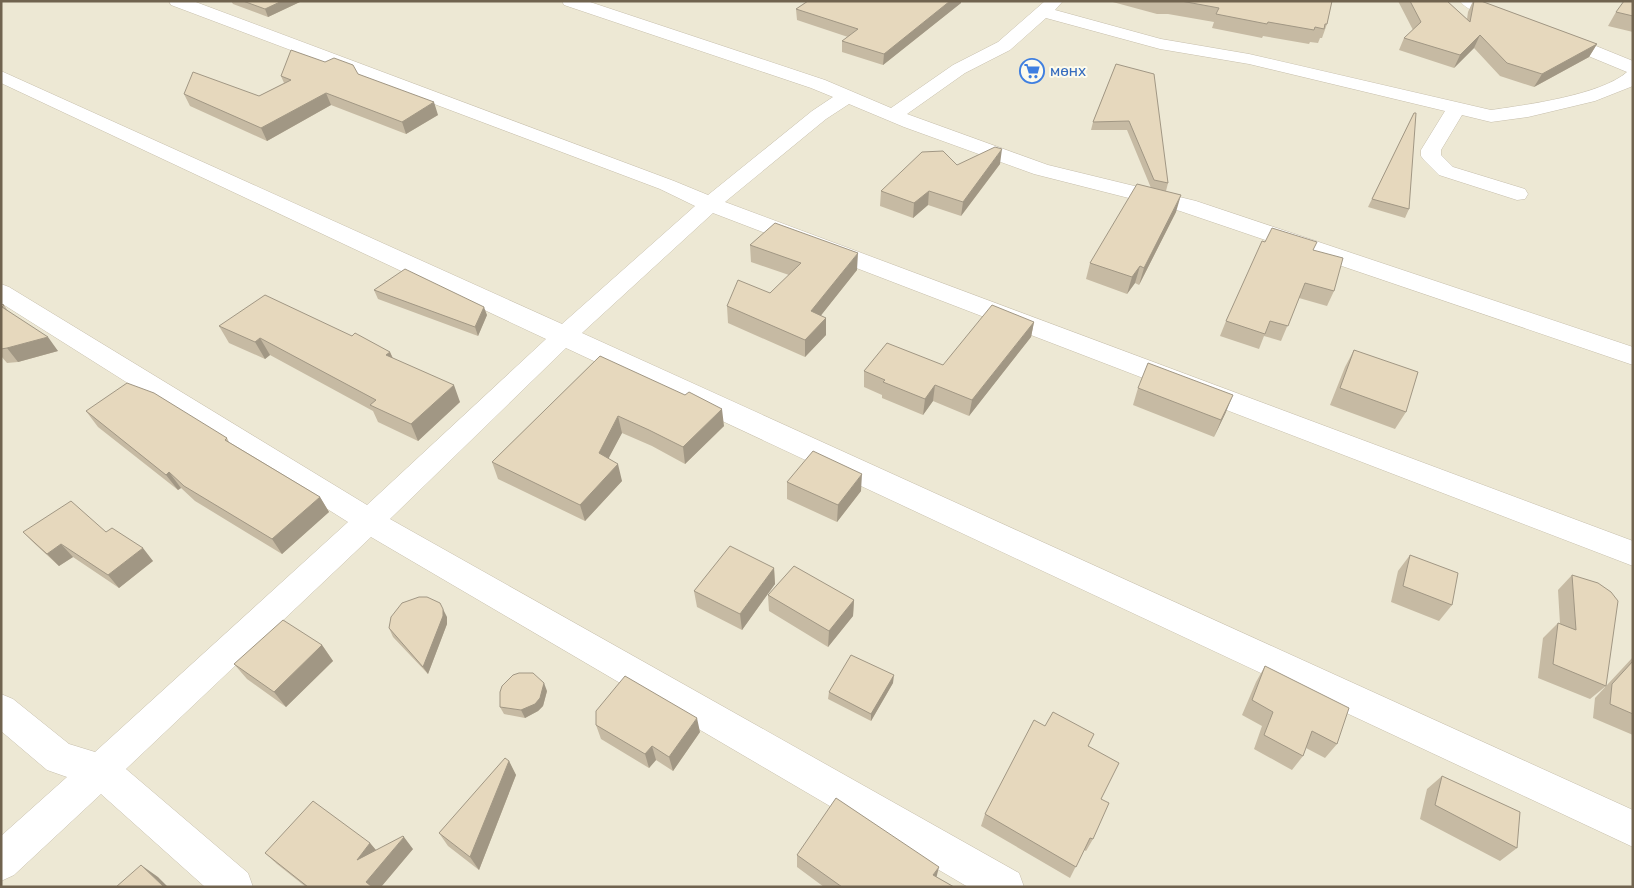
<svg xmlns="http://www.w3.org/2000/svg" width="1634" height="888" font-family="Rubik,sans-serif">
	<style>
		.residential { fill: #ede8d4 }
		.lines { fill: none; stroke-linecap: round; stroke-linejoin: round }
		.minor-casing { stroke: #c7bfac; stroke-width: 1 }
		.minor { fill: #fff; fill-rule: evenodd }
		.wall { fill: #c6baa3 }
		.shaded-wall { fill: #a19784 }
		.building { fill: #e6d8bd; stroke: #a19784 }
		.labels { text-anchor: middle; stroke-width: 4; stroke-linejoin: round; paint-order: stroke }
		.far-shop-label { font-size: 15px; fill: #366cbe; stroke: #fdfbed; text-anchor: start }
	</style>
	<rect width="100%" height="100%" fill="#f9f7e7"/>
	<path class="residential" d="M1,1h1632v886h-1632z"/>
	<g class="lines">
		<defs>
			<path id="minor" d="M169,1h24l481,180 34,14 104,-84 21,-14 -22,-9 -247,-83 -2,-4h25l238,79 66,28 62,-43 45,-23 47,-41h18l-8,9 106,29 88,15 242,56c35,-5 110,-15 136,-38l-75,-31 -3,-4 3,-4 6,-1 6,1 69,28v25l-38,15 -67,16 -37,5 -29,-7 -21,35v5l12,12 72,22 3,5 -3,5 -8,1 -78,-25 -15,-15 -3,-4v-6l24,-39 -196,-47 -89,-15 -114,-31 -36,32 -45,23 -58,41 141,51 148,36 437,146v18l-453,-154 -146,-37 -130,-47 -55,-23 -23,15 -101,83 908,339v25l-920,-353 -131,120 1051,477v37l-1067,-499 -176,171 629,354 5,14h-56l-597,-350 -245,232 122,104 5,14h-48l-104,-93 -87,81 -13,6v-45l66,-59 -20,-7 -46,-39v-37l12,5 56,45 26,8 253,-230 -347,-219v-19l8,3 358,218 179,-166 -545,-256v-12l561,253 133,-118 -35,-17 -489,-184z
				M1460,1h18l34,12 3,4 -3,4c-12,3 -46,-10 -52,-20z"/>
		</defs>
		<use href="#minor" class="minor-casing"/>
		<use href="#minor" class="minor"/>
	</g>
	<path class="wall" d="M231,1h71l-34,16 -35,-13z
		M808,1h153v2l-78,62 -41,-13v-11l6,-4 -51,-17 -1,-11z
		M1109,1h223l-5,23 -5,14h-2l-2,5 -8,-1 -1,2 -46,-8 -1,2 -50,-10 2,-6 -46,-8h-11z
		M1398,1h49l20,18 1,-7 5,-11h8l116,43 -8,13 -55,30 -34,-11 -26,-28 -20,20 -55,-18 5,-12 9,-8z
		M1633,1v31l-25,-6 8,-14z
		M1116,64l52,119 -2,8 10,21 -37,73 -4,-2 -8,11 -41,-15 4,-16 61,-75 -24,-58h-36l2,-8z
		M358,74l80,41 -32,19 -75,-29 -64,36 -77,-35 -6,-12 75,2 25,-13 -3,-7z
		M1414,113l-5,96 -4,9 -37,-11z
		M1000,164l-39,52 -33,-11 -15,13 -33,-12 1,-15 76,-26z
		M1265,242l48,8 21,41 -7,15 -28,-8 -18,43 -17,-5 -5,13 -39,-13 6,-15z
		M750,245l107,25 -36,45 5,20 -21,22 -77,-34 -1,-17 43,-13 19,-18 -38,-13z
		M374,290l113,25 -9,21 -100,-37z
		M1,304l3,1 4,6 50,40 -40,11 -11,1 -6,-7z
		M1034,322l-3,15 -62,79 -36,-15 -10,14 -41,-17v-3l-18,-8v-16l79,-6z
		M219,326l133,10 38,16 3,6 67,44 -42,39 -40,-19 -5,-11 -103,-56 -5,4 -36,-16z
		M1354,350l52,62 -11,17 -65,-24 15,-38z
		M600,356l124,70 -39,38 -33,-18 -30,-13 -14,25 14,23 -37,40 -87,-42 -6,-17z
		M1138,388l88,24 -12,25 -81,-32z
		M86,411l141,27 2,4 91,55 9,15 -47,42 -87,-53 -14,-13 -3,2 -80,-63z
		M787,482l74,9 -24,31 -50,-23z
		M23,532h83l47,29 -34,27 -46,-31 -14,9 -23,-21z
		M1410,555l42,50 -13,16 -48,-19 7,-31z
		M774,568l1,16 -33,46 -45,-23 -3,-16z
		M1572,575l34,111 -16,13 -52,-21 5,-40 15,-15 2,1 -2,-34z
		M768,595l86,5 -1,16 -25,31 -59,-36z
		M447,617v7l-19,50 -35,-37 -4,-9z
		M322,645l11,16 -47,46 -39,-28 -13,-15z
		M1633,657v78l-40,-17 2,-20z
		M1265,666l72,78 -12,14 -19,-10 -3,8 -11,14 -38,-21 8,-23 -20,-11 14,-33z
		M893,683l-22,38 -43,-22 1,-7z
		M547,691l-4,15 -5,5 -13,7 -21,-4 -4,-7z
		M596,725l104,7 -27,39 -17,-11 -7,8 -48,-29z
		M1045,726l44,20 12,53 -8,40 -7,12 -2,-1 -14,28 -89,-52 4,-12z
		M509,761l7,14 -37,95 -31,-24 -9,-13z
		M1442,776l75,72 -17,13 -80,-42 7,-30z
		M370,843l6,7 37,-1 -32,38h-75l-29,-23 -12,-11z
		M797,855l139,22 18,10h-130l-27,-20z"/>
	<path class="shaded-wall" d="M282,1h20l-34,16 -3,-8z
		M950,1h11v2l-78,62 1,-11z
		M1480,35l-6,13 -20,20 6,-13z
		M1597,44l-8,13 -55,30 8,-13z
		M326,93l5,12 -64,36 -6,-13z
		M434,102l4,13 -32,19 -4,-12z
		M1002,149l-2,15 -39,52 2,-14z
		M929,191l-1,14 -15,13 1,-15z
		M1181,195l-5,17 -37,73 5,-17z
		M858,253l-1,17 -46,58v-17z
		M1140,266l-5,17 -8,11 5,-17z
		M484,307l3,8 -9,21 -3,-9z
		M826,318v17l-21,22v-17z
		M1034,322l-3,15 -62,79 3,-16z
		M48,337l10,14 -40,11 -11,-14z
		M260,338l10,17 -5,4 -10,-17z
		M390,352l7,17 -11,-14z
		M454,385l6,17 -42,39 -7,-17z
		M935,385l-2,16 -10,14 2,-16z
		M1233,395l-7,17 -12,25 7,-17z
		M722,409l2,17 -39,38 -2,-17z
		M618,416l4,17 -19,36 -4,-16z
		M618,464l4,17 -37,40 -5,-16z
		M169,472l12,16 -3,2 -12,-15z
		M862,474l-1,17 -24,31 1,-17z
		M320,497l9,15 -47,42 -10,-15z
		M61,544l12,13 -14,9 -12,-12z
		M143,548l10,13 -34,27 -11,-13z
		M774,568l1,16 -33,46 -2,-16z
		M854,600l-1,16 -25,31 1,-16z
		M443,609l4,8v7l-19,50 -5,-7z
		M322,645l11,16 -47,46 -12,-15z
		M894,675l-1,8 -22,38v-7z
		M544,683l3,8 -4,15 -5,5 -13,7 -4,-8z
		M697,718l3,14 -27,39 -4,-14z
		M652,746l4,14 -7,8 -4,-14z
		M509,761l7,14 -37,95 -9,-13z
		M404,837l9,12 -32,38h-10l-5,-5z
		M370,843l10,12 -23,5z
		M141,865l17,12 10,10h-4z
		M939,867l-3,12 -3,-4z"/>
	<path class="building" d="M243,1h39l-17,8z
		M808,1h142l-66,53 -42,-13 16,-12 -62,-20z
		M1181,1h151l-5,23h-2l-1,5 -9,-2 -1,3 -46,-8 -1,2 -51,-10 3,-6z
		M1410,1h37l23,21 4,-21h7l116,43 -55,30 -35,-11 -27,-28 -20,20 -56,-17 17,-16z
		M1624,1h9v15l-17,-4z
		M291,50l34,12 9,-4 19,7 5,9 76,28 -32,20 -76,-29 -65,35 -77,-34 9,-22 66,24 32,-16 -10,-4z
		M1116,64l38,10 14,109 -14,-3 -25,-59 -36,1z
		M1414,113h2l-7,96 -37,-10z
		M995,147l7,2 -39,53 -34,-11 -15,12 -33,-12 41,-39 21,-1 14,14z
		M1137,184l44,11 -37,73 -4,-2 -8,11 -42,-14z
		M775,223l83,30 -47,58 15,7 -21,22 -78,-34 11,-26 32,13 31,-30 -51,-18z
		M1272,228l45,14 -4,8 30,8 -9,33 -29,-8 -17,43 -18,-5 -5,13 -39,-13 36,-80 3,1z
		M405,269l79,38 -9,20 -101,-37z
		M265,295l87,41 3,-3 35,19 -4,3 68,30 -43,39 -41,-19 6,-5 -116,-62 -5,4 -36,-16z
		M1,304l3,1 -2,2 46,30 -41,11 -6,1z
		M992,305l42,17 -62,78 -37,-15 -10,14 -42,-17 2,-2 -21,-9 23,-28 56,22z
		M1354,350l64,22 -12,40 -66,-24z
		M600,356l85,39 4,-3 33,17 -39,38 -34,-17 -31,-14 -19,37 19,11 -38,41 -88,-43z
		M1148,363l85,32 -12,25 -83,-32z
		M127,383l27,10 73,45 -2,2 95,57 -48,42 -88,-53 -15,-14 -3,3 -80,-64z
		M813,451l49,23 -24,31 -51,-23z
		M71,501l35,31 6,-4 31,20 -35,27 -47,-31 -14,10 -24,-22z
		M730,546l44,22 -34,46 -46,-23z
		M1410,555l48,18 -6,32 -49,-19z
		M794,566l60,34 -25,31 -61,-36z
		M1572,575l26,8 13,9 7,9 -12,85 -53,-22 5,-41 18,7z
		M419,597h8l13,6 3,6v7l-20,51 -34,-39 2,-11 11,-14z
		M283,620l39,25 -48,47 -40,-28z
		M851,655l43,20 -23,39 -42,-22z
		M1633,661v53l-23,-10 2,-20z
		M1265,666l84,42 -12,36 -25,-13 -9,25 -39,-21 9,-23 -21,-12z
		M519,673h14l11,10 -4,15 -5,6 -14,6 -21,-3v-15l2,-6 11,-11z
		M625,676l72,42 -28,39 -17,-11 -7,8 -49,-29v-14z
		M1053,712l41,22 -6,12 31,17 -18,36 8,4 -16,36 -3,-1 -14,29 -91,-53 49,-94 11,6z
		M505,758l4,3 -39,96 -31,-24z
		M1442,776l78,36 -3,36 -82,-43z
		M836,798l103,69 -6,8 21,12h-112l-45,-32z
		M313,801l57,42 -13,17 46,-24 1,1 -38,45 6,5h-64l-43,-34z
		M141,865l23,22h-48z"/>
	<defs>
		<symbol id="supermarket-ring" viewBox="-11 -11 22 22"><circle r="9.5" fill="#fdfbed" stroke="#3f7fe0" stroke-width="1.5"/><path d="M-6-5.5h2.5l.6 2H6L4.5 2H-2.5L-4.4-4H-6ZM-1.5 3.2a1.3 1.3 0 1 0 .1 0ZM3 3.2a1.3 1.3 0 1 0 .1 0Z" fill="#3f7fe0"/></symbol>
	</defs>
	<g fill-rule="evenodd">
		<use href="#supermarket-ring" x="1018" y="57" width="28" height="28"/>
	</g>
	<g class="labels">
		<g class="far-shop-label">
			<text x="1050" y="76">мөнх</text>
		</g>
	</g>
	<rect width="1634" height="888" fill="none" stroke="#70634f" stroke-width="5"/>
</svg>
